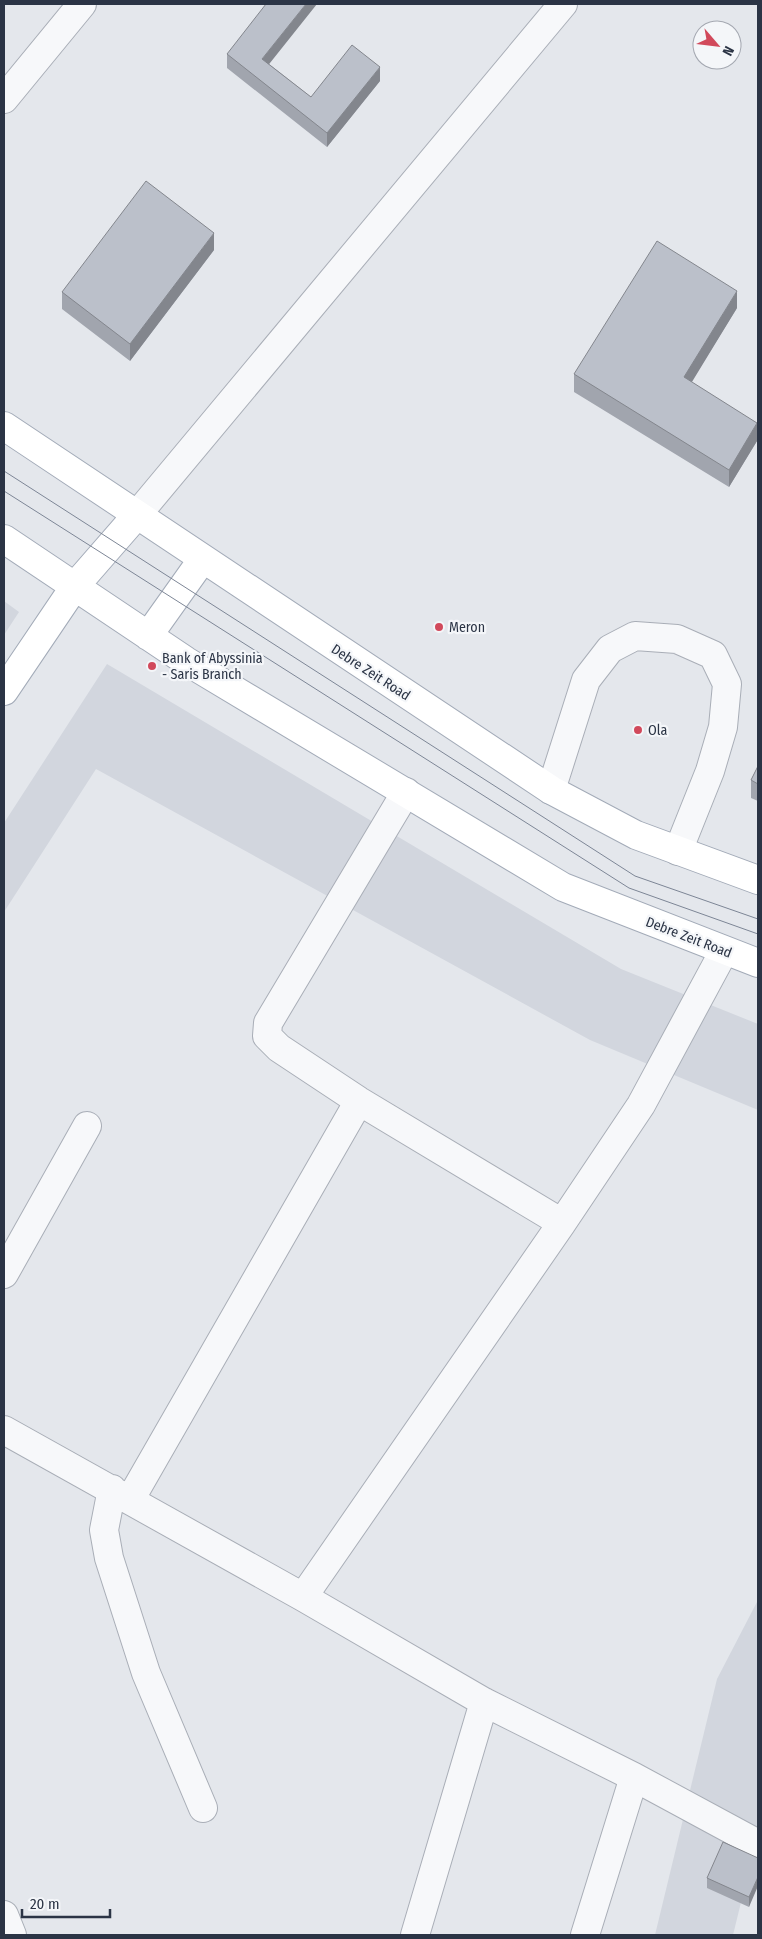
<svg xmlns="http://www.w3.org/2000/svg" width="762" height="1939" font-family="'Fira Sans Condensed',sans-serif">
	<style>
		.built { fill: #d2d6de }
		.lines { fill: none; stroke-linecap: round; stroke-linejoin: round }
		.minor-casing { stroke: #a9aeb7; stroke-width: 30 }
		.major-casing { stroke: #a3abb8; stroke-width: 30 }
		.minor { stroke: #f7f8fa; stroke-width: 28 }
		.major { stroke: #fff; stroke-width: 28 }
		.tram { stroke: #7d8696; stroke-width: 1 }
		.wall { fill: #a1a5ae }
		.shaded-wall { fill: #83868d }
		.building { fill: #bbc0ca; stroke: #83868d }
		.poi-dot { fill: #d1495b; stroke: #f4f6f9; stroke-width: 2 }
		.labels { text-anchor: middle; stroke-width: 4.5; stroke-linejoin: round; paint-order: stroke }
		.poi-label { font-size: 14px; fill: #2b3445; stroke: #f4f6f9; text-anchor: start }
		.street-label { font-size: 14px; fill: #2b3445; stroke: #f4f6f9 }
	</style>
	<rect width="100%" height="100%" fill="#e4e7ec"/>
	<path class="built" d="M4,601l15,11 -15,23z
		M107,664l514,305 137,55v86l-168,-70 -494,-271 -92,143v-89z
		M758,1600v233l-25,102h-78l62,-256z"/>
	<g class="lines">
		<defs>
			<path id="minor" d="M4,99l78,-95
				M136,516l427,-512
				M551,790l35,-110 24,-31 25,-13 42,3 36,16 14,29 -4,43 -13,44 -32,80
				M562,1223l79,-118 83,-154
				M4,1274l83,-148
				M4,1430l299,167 181,105 150,75 124,67
				M112,1489l-8,41 5,28 37,115 57,135
				M130,1500l229,-399
				M303,1597l259,-374 -203,-122 -80,-53 -12,-12 1,-13 138,-231
				M4,1915l8,20
				M415,1935l69,-233
				M585,1935l49,-158"/>
			<path id="major" d="M4,426l547,364 85,45 122,45
				M4,539l182,122 377,226 195,76
				M148,636l54,-76
				M4,691l71,-105 61,-70"/>
		</defs>
		<use href="#minor" class="minor-casing"/>
		<use href="#major" class="major-casing"/>
		<use href="#minor" class="minor"/>
		<use href="#major" class="major"/>
		<path class="tram" d="M4,471l631,405 123,43
			M4,491l625,397 129,46"/>
	</g>
	<path class="wall" d="M227,54l42,10 42,33 69,-16 -53,66 -100,-79z
		M214,250l-84,111 -68,-52v-17z
		M737,308l-46,74 66,59 -28,46 -155,-95v-18z
		M758,766v35l-7,-3v-18z
		M758,1858l-9,49 -42,-19v-10z"/>
	<path class="shaded-wall" d="M306,4h11l-55,69v-14z
		M380,67v14l-53,66v-14z
		M214,233v17l-84,111v-17z
		M737,291v17l-53,87v-18z
		M757,423v18l-28,46v-17z
		M758,1877v9l-9,21v-10z"/>
	<path class="building" d="M266,4h40l-44,55 49,38 41,-52 28,22 -53,66 -100,-79z
		M146,181l68,52 -84,111 -68,-52z
		M657,241l80,50 -53,86 73,46 -28,47 -155,-96z
		M758,766v18l-7,-4z
		M723,1842l35,16v19l-9,20 -42,-19z"/>
	<g class="poi-dot">
		<circle cx="439" cy="627" r="5"/>
		<circle cx="152" cy="666" r="5"/>
		<circle cx="638" cy="730" r="5"/>
	</g>
	<g class="labels">
		<g class="poi-label">
			<text x="449" y="632">Meron</text>
			<text x="162" y="663">Bank of Abyssinia<tspan x="162" dy="16">- Saris Branch</tspan></text>
			<text x="648" y="735">Ola</text>
		</g>
		<g class="street-label">
			<text transform="translate(371 672) rotate(33)" y="5">Debre Zeit Road</text>
			<text transform="translate(689 937) rotate(21)" y="5">Debre Zeit Road</text>
		</g>
	</g>
	<rect width="762" height="1939" fill="none" stroke="#2b3445" stroke-width="10"/>
	<g transform="translate(717 45) rotate(118)"><circle r="24" fill="#f4f6f9" stroke="#a4a8b1"/>
	<path d="M0-4L9 19L0 12L-9 19Z" fill="#d1495b"/>
	<text y="-8" font-size="14" font-weight="bold" text-anchor="middle" fill="#2b3445">N</text>
	</g>
	<path d="M22 1909v8h88v-8" fill="none" stroke="#2b3445" stroke-width="2.5"/>
	<text x="30" y="1909" font-size="15" fill="#2b3445" stroke="#f4f6f9" stroke-width="4" paint-order="stroke">20 m</text>
</svg>
